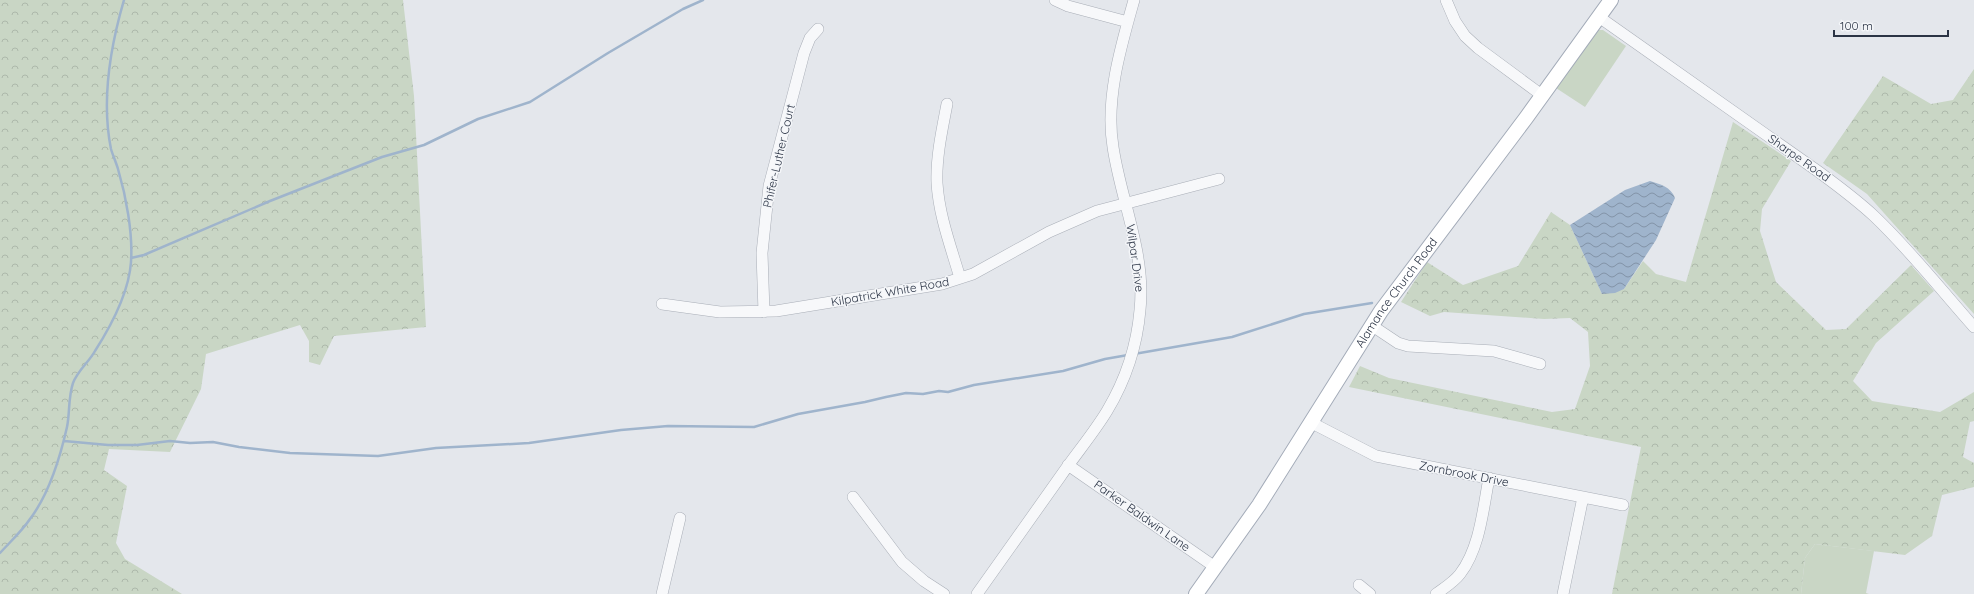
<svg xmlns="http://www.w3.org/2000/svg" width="1974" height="594" font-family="Quicksand,sans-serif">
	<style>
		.grass { fill: #c9d6c5 }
		.forest { fill: url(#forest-crowns) }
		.water { fill: url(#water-waves) }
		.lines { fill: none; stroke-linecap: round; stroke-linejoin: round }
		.stream { stroke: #9fb4cc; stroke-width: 2.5 }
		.minor-casing { stroke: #a9aeb7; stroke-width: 12 }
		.major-casing { stroke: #a3abb8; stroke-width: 16 }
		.minor { stroke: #f7f8fa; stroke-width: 11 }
		.major { stroke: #fff; stroke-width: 14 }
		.labels { text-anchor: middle; stroke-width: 3; stroke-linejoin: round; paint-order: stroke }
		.street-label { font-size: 12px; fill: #2b3445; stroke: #f4f6f9 }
	</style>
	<defs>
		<pattern id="forest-crowns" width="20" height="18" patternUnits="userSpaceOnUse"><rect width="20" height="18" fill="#c9d6c5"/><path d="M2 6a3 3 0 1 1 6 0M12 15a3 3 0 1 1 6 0" fill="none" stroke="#adb8ab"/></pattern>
		<pattern id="water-waves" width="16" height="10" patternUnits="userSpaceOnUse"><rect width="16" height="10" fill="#9fb4cc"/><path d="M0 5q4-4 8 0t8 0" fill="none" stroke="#8293a7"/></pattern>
	</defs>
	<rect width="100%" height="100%" fill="#e4e7ec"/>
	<path class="grass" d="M1597,30h6l23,16 -41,61 -29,-19z
		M1815,544l59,7 -8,42 3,1h-68l4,-36z"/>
	<path class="forest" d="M0,0h403l11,96 12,231 -92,9 -14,29 -11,-3v-21l-9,-16 -94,29 -5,35 -31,63 -61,-3 -5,21 23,16 -11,57 9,16 57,35h-182z
		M1974,69v245l-107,-120 -44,-31 60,-87 48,28 22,-4z
		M1733,122l58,39 -29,48 -2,22 16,51 50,48 20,-1 65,-64 23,26 -58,52 -23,38 19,20 68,11 34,-20v29l-4,1 -7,35 11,6v24l-32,8 -10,41 -27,19 -90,-11 -10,14 -4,36h-189l29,-147 -292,-60 11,-21 29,12 163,34 23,-3 15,-43 -2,-34 -18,-14 -26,1 -100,-7 -14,4 -29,-14 26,-40 36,23 55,-19 33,-54 19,13 32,69 22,-5 19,-28 13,13 30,8z"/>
	<path class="water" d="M1650,181c10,3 21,6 25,17l-19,42 -32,49 -9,4 -13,1 -32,-69 55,-35z"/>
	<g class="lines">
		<path class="stream" d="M131,258l13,-3 126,-54 112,-44 42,-12 54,-26 52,-17 78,-49 75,-44 20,-9
			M1134,354l98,-17 72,-23 68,-11
			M64,441l44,4h29l33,-4 20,2 23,-1 26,5 51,6 88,3 58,-8 93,-5 92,-13 47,-4 86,1 44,-13 67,-12 21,-5 20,-4 17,1 16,-3 9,1 26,-7 89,-14 42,-12 23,-4
			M0,553c10,-11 22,-22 30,-34 19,-25 30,-61 37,-92 3,-14 1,-29 6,-44 5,-13 16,-21 22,-32 16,-25 34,-60 36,-89 2,-29 -5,-66 -13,-93 -2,-7 -5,-13 -7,-20 -10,-49 -1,-101 13,-149"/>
		<defs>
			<path id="minor" d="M1055,0l13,6 60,16
				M1446,0l9,21 10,15 13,12 65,48
				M1599,17l220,155c19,14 38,28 55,44 36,34 67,74 100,111
				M947,104c-5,26 -11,53 -10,79 2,33 14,64 23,95
				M662,304l58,8 56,-1 166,-27 31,-10 76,-42 48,-21 122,-32
				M764,312l-2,-59 7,-67 35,-133 6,-15 8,-9
				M1371,325l27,18 10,3 86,5 46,13
				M1312,423l64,33 247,49
				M1068,465l147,102
				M853,497l49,65 22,19 20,13
				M1359,585l11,9
				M662,594l18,-76
				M977,594c28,-39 55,-78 83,-117 15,-22 33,-43 47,-66 18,-30 30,-66 33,-101 6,-56 -19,-109 -27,-163 -8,-48 8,-101 21,-147
				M1436,594c8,-6 18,-12 24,-20 20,-26 23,-65 29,-96
				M1563,594l20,-97"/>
			<g id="major">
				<path id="s1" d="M1196,594l63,-89 122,-194 145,-193 85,-118"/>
			</g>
		</defs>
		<use href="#minor" class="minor-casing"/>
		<use href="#major" class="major-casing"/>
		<use href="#minor" class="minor"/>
		<use href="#major" class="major"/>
	</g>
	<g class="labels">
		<g class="street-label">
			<text transform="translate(779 156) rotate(-77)" y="4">Phifer-Luther Court</text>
			<text transform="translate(1799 158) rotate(35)" y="4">Sharpe Road</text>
			<text transform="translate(1135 258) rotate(82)" y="4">Wilpar Drive</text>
			<text transform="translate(890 292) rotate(-10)" y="4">Kilpatrick White Road</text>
			<text dy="4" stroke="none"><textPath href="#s1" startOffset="362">Alamance Church Road</textPath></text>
			<text transform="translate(1464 474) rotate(11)" y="4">Zornbrook Drive</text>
			<text transform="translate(1142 516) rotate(35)" y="4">Parker Baldwin Lane</text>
		</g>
	</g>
	<path d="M1834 30v6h114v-6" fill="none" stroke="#2b3445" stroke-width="2"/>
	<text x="1840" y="30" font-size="12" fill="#2b3445" stroke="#f4f6f9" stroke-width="3" paint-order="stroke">100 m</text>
</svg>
